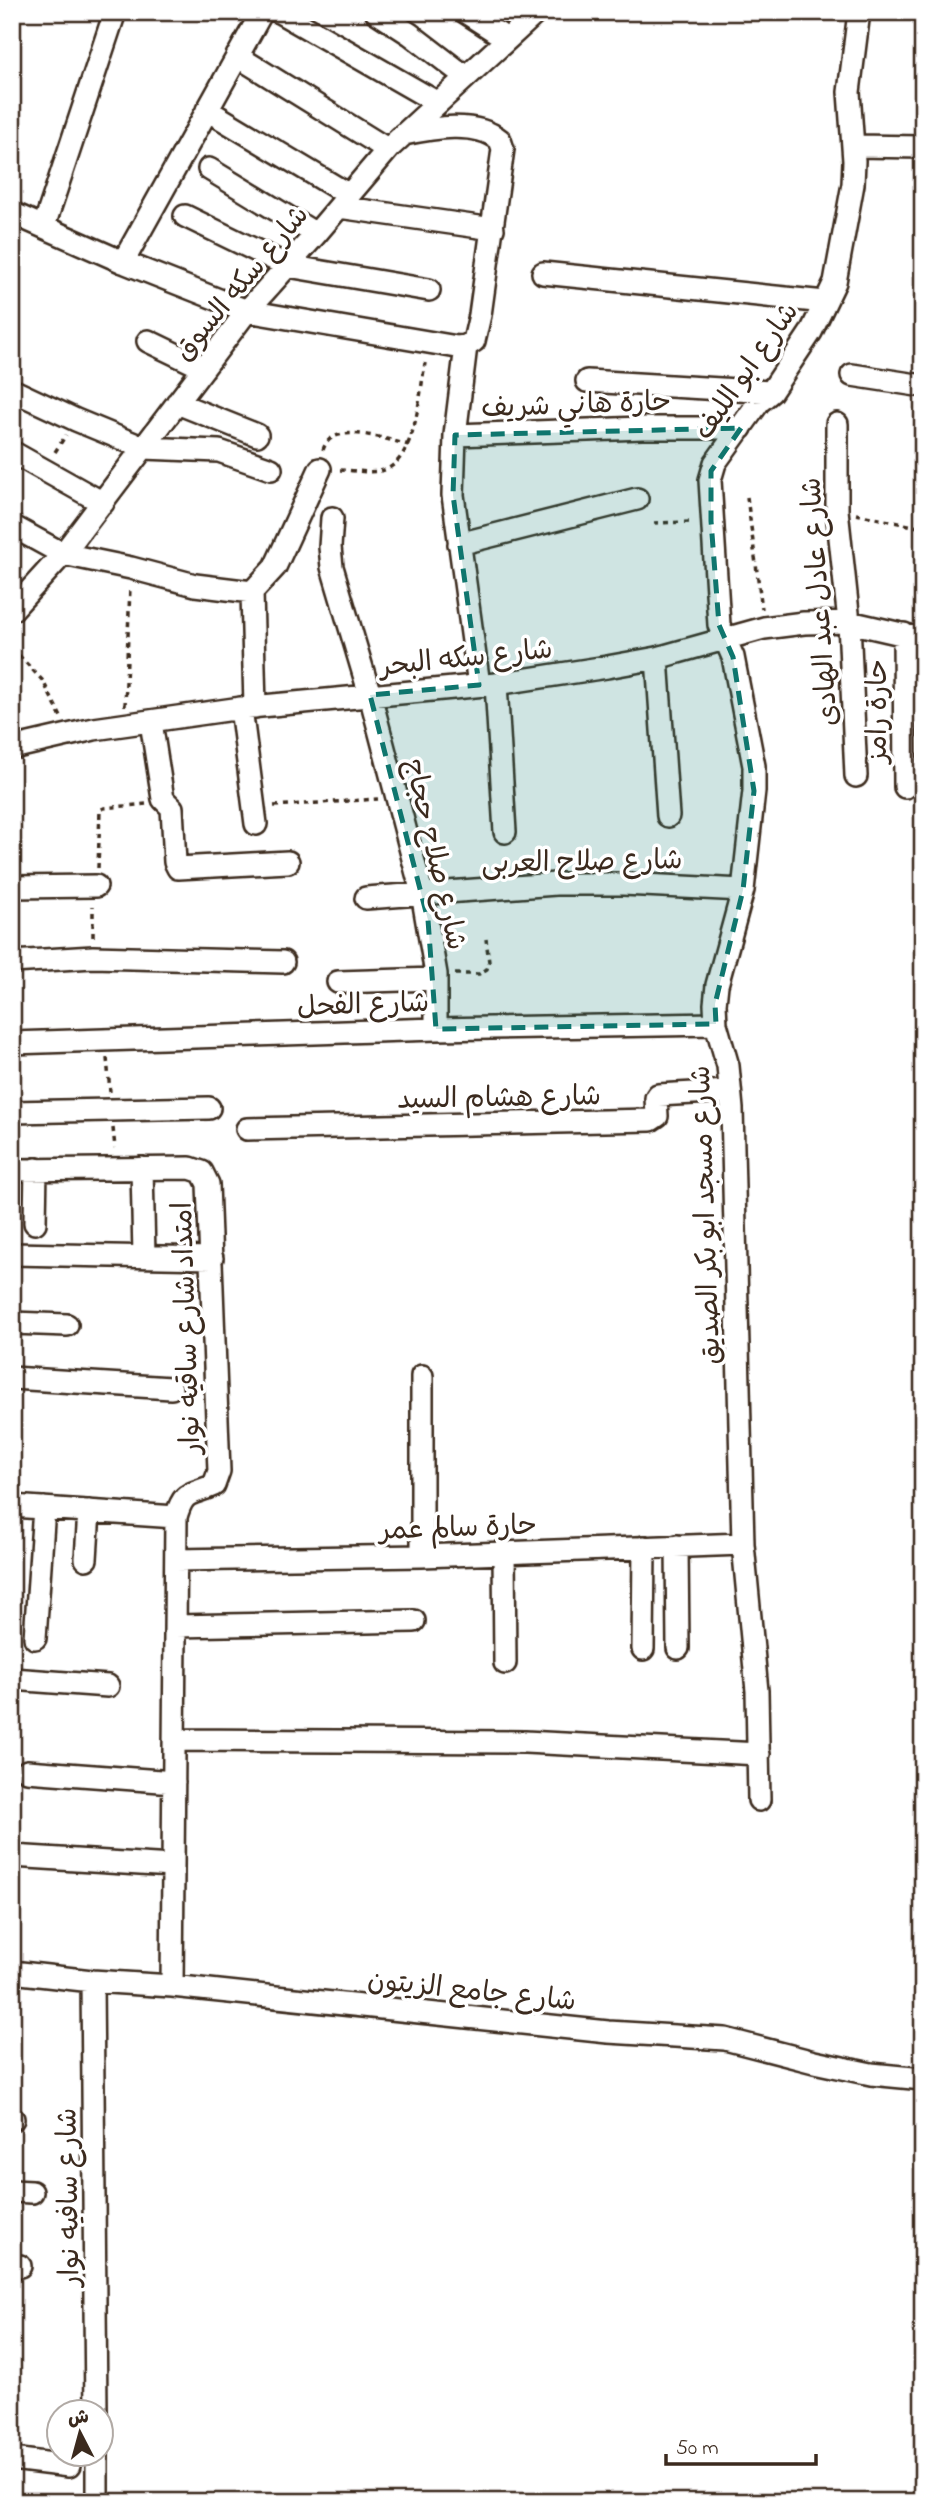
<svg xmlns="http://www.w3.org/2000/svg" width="935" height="2514" font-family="'Indie Flower','Playpen Sans Arabic',sans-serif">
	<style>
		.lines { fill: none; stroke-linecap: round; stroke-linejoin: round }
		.street-casing { stroke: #3b2a1e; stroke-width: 26 }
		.path { stroke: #3b2a1e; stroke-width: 3.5; stroke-dasharray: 5 5; stroke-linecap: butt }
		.street { stroke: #fff; stroke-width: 21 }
		.marked { fill: #0f766e; fill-opacity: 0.2; stroke: #0f766e; stroke-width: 5; stroke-dasharray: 14 9; stroke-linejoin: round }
		.labels { text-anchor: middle; stroke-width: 7; stroke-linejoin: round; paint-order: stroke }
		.street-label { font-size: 28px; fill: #3b2a1e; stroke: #fff }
	</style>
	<rect width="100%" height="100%" fill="#fff"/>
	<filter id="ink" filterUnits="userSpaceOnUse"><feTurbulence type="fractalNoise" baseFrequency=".0143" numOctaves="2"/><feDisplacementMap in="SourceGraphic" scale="14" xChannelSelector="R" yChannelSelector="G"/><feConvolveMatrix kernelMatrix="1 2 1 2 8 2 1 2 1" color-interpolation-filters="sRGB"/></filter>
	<g filter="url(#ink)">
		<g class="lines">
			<defs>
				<path id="street" d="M279,12l159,91
					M376,12l34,22 56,43
					M465,12l42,27
					M237,56l150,93
					M207,110l142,85
					M404,134c28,-6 72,-14 96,6l3,9 -23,166 -6,26 -8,5 -11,89 -2,60 26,190
					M854,146l69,1
					M209,169l107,65
					M339,207l154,22
					M12,213l111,49 124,49 210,36 9,-1
					M185,216l103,50 141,24
					M44,226l71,-214
					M123,262l139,-250
					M543,273l282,29
					M148,341l56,27
					M852,375l71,11
					M587,381l184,11
					M12,390l64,30 68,28 75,3 52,18
					M177,403l80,32
					M837,424v86l12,112 7,154
					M455,435l187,-7h99
					M12,452l91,51
					M332,518l-2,29 2,20 38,128 52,198 14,81v55
					M12,526l51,28 68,14 64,17 57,7
					M459,544l178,-45
					M12,610l51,-56 184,-243 69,-77 73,-86 148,-136
					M904,634l1,153
					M657,658l11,158
					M496,684l9,148
					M255,707l-3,-115 23,-25 45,-98
					M241,708l15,116
					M151,722l12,77 9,9 3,54 3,6 110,-6
					M12,748l82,-19 147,-21 255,-24 111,-17 50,-9 107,-30 40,-5 45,-1 74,17
					M12,887l84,-1
					M366,898l190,-14h67l120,6
					M12,962l81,-5 190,5
					M338,982l97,-3
					M12,1043l424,-14 280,-5
					M12,1112l197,-4
					M247,1129l404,-9 6,-4 -1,-18 2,-3 72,-4
					M142,1168l2,88
					M12,1170l178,-2 12,4 6,12 11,287 -5,14c-24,11 -30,4 -38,32l-4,469
					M35,1223l1,-54
					M12,1254l200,4
					M12,1323l55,2
					M12,1378l159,10
					M12,1506l164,11
					M677,1546l1,102
					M504,1553l1,110
					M422,1556v-180
					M86,1559l3,-48
					M176,1560l246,-4 321,-12
					M176,1626l238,-5
					M35,1638l9,-130
					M643,1649l1,-102
					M12,1679l96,7
					M174,1740l351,2 234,12
					M27,1771l147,11
					M759,1800l-2,-109 -14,-147 -11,-435 -4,-43 -12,-42 -1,-20 2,-19 26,-95 11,-99v-25l-21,-109 -14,-32 -9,-145 5,-17 44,-61 12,-10 40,-60 24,-50 18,-98 1,-23 -5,-69 10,-80
					M12,1856l160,10
					M12,1972l80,9 80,5 436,46 117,7 89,23 57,12 52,5
					M92,1981l4,431
					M12,2119h1
					M12,2191l20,1
					M12,2266h8
					M97,2454v48
					M12,2459l57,7"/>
			</defs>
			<use href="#street" class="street-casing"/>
			<path class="path" d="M323,450c9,-31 64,-10 86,-5
				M55,452l11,-17
				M340,470c13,0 32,4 44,0 32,-10 36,-78 41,-107
				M747,497l15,112
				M856,514l67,14
				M654,523l37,-1
				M12,648l31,33 18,36
				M125,706l5,-118
				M274,806l104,-7
				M98,868l2,-58 4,-2 42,-4
				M93,937v-31
				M455,974h24l8,-5 2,-7 -3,-23
				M107,1058l3,34
				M113,1128l2,20"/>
			<use href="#street" class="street"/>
		</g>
	</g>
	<path class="marked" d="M741,428l-30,43v50l8,104 14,32 21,134 -11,99 -28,114 1,20 -280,5 -8,-109 -58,-225 109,-10 -26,-190 2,-60z"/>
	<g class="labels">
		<g class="street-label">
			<text transform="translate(240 282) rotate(-50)" y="10">شارع سكه السوق</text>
			<text transform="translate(745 370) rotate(-55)" y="10">شارع ابو الليف</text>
			<text transform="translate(576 403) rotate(-2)" y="10">حارة هاني شريف</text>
			<text transform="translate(818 602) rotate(-94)" y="10">شارع عادل عبد الهادى</text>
			<text transform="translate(466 656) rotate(-6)" y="10">شارع سكه البحر</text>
			<text transform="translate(876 711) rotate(-90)" y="10">حارة رامز</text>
			<text transform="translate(437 854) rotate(77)" y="10">شارع صلاح حجاج</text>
			<text transform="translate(582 860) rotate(-1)" y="10">شارع صلاح العربى</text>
			<text transform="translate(363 1003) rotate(-2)" y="10">شارع الفحل</text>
			<text transform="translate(499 1096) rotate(-1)" y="10">شارع هشام السيد</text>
			<text transform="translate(704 1215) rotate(-92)" y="10">شارع مسجد ابو بكر الصديق</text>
			<text transform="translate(185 1328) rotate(-92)" y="10">امتداد شارع ساقيه نوار</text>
			<text transform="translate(458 1526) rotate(-2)" y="10">حارة سالم عمر</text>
			<text transform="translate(472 1989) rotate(6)" y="10">شارع جامع الزيتون</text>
			<text transform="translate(67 2197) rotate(-91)" y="10">شارع سافيه نوار</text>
		</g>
	</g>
	<rect width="935" height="2514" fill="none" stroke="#fff" stroke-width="42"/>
	<rect x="21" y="21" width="893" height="2472" fill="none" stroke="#3b2a1e" stroke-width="2.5" filter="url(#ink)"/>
	<g transform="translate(80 2433) rotate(354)"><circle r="33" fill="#ffffff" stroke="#b1aaa5" stroke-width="2"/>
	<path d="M0-5L12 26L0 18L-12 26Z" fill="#3b2a1e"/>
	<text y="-10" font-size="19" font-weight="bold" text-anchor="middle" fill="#3b2a1e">ش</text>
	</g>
	<path d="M666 2454v10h150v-10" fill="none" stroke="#3b2a1e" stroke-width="3.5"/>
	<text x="676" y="2454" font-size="21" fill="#3b2a1e" stroke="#ffffff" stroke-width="5" paint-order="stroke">50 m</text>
</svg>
